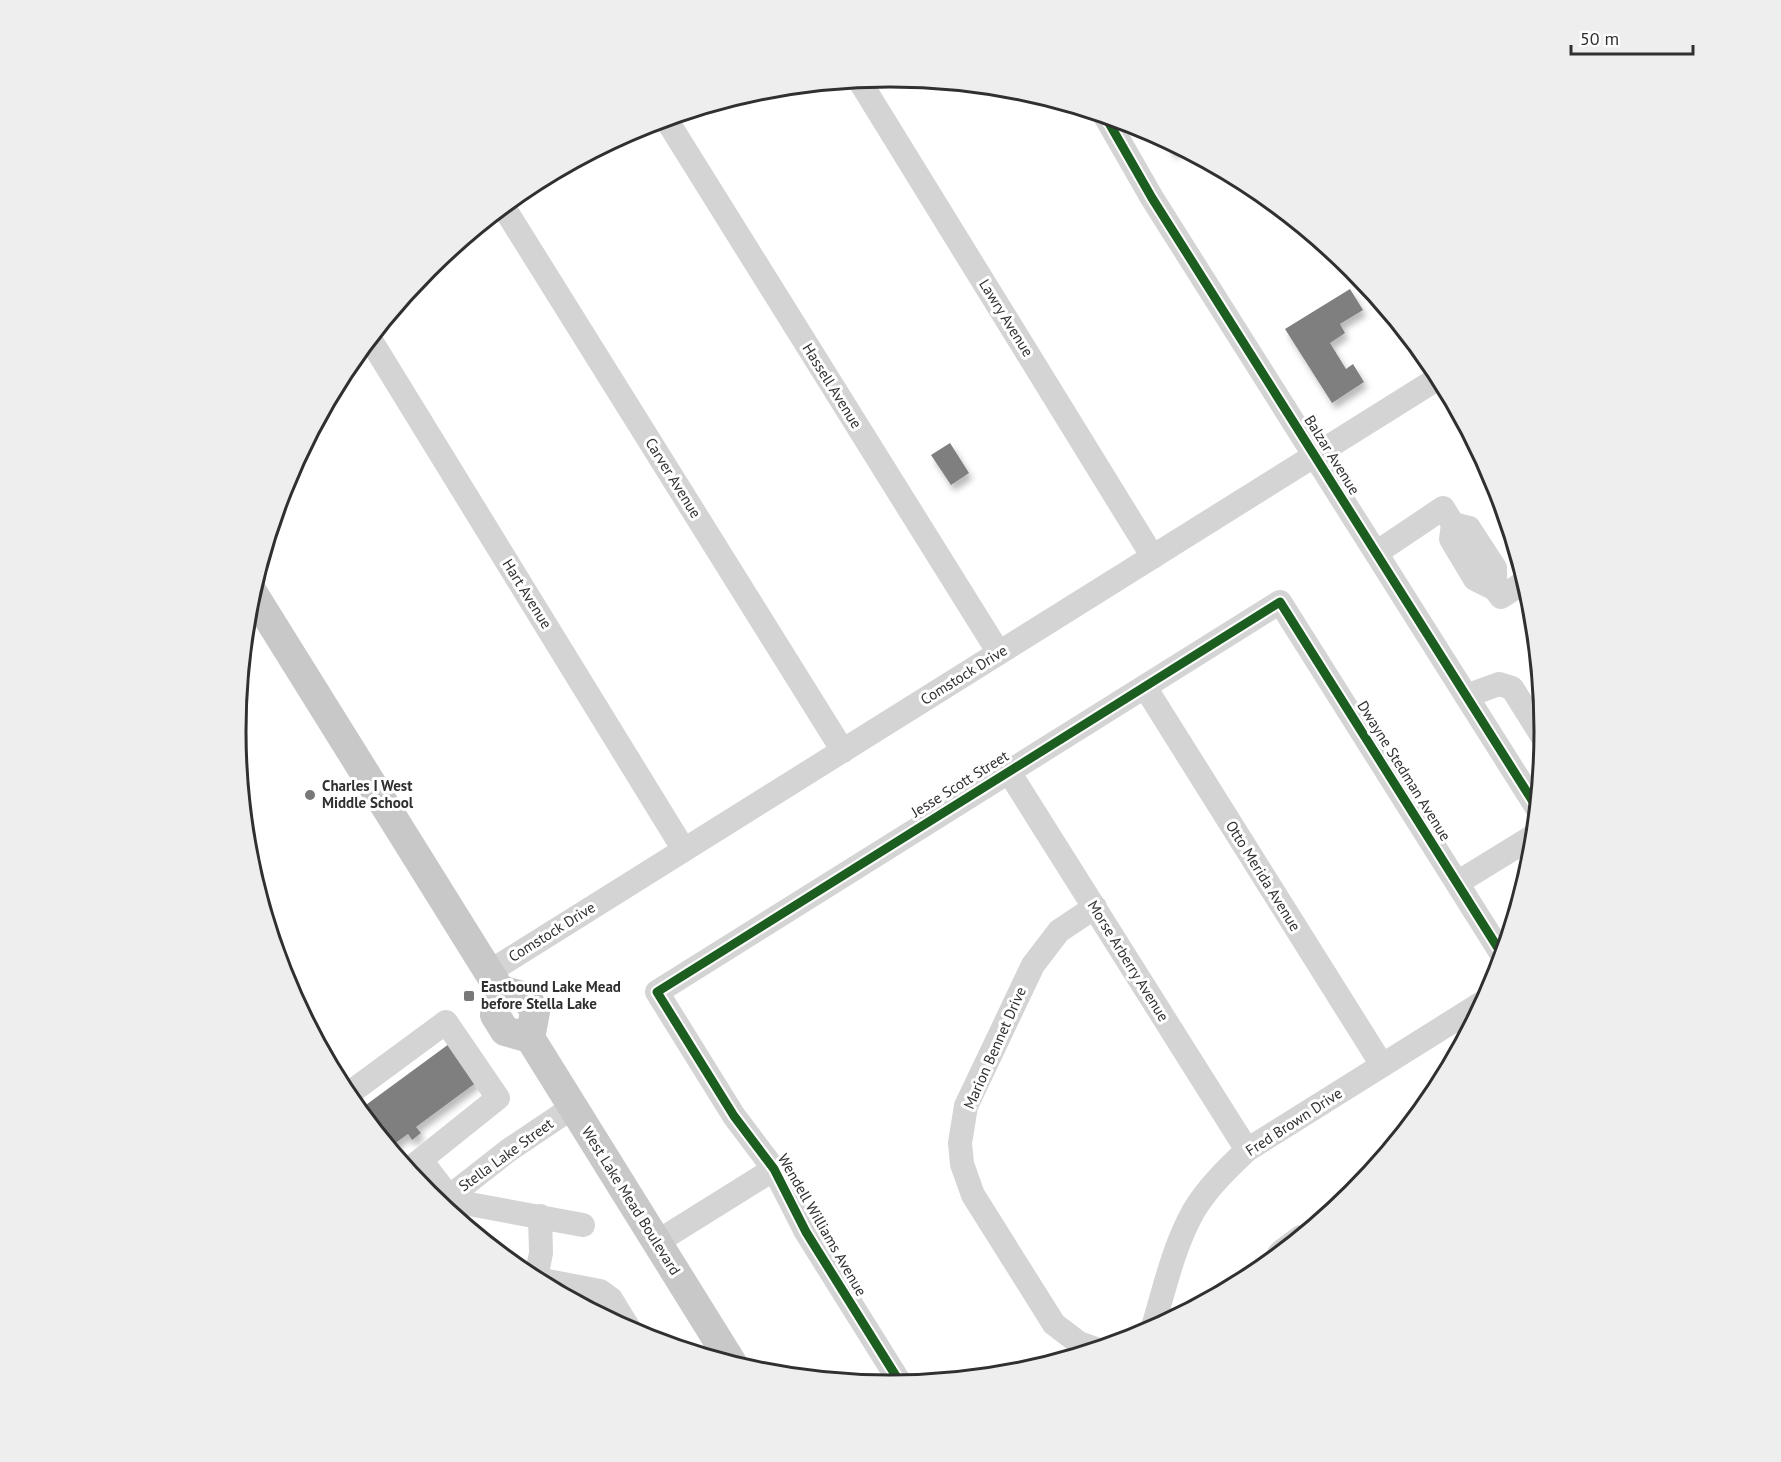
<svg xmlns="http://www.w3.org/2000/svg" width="1781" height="1462" font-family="'PT Sans',sans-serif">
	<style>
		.building { fill: #7f7f7f; filter: url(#shadow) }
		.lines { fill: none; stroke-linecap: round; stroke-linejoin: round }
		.minor { stroke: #d4d4d4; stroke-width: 24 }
		.major { stroke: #c8c8c8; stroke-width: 30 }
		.cycleway-casing { stroke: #fff; stroke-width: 13 }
		.cycleway { stroke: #1b5e20; stroke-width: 9 }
		.poi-dot { fill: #787878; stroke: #fff; stroke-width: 2 }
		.labels { text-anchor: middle; stroke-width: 6; stroke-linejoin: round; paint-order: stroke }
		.street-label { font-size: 15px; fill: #303030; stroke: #fff }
		.poi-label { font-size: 15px; font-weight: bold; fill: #303030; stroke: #fff; text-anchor: start }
		.rim { fill: none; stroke: #303030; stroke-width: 3 }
	</style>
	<defs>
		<filter id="shadow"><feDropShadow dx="3.5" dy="6" stdDeviation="3" flood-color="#0004"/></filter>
	</defs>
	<rect width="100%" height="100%" fill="#fff"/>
	<path class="building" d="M1164,139l17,9 -8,5z
		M1350,289l13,21 -23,14 5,9 -15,10 16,26 7,-5 11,18 -32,21 -47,-74z
		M950,443l19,30 -18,12 -20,-30z
		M449,1044l28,38 -61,45 5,6 -9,7 -4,-6 -14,10 4,6 -4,3 -35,-43z"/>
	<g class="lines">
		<path class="minor" d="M859,80l294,477
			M1105,116l47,82 385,610
			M666,119l333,534
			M503,206l340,545
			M370,339l314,511
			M1376,553l67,-45 10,16 16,4 26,40v21l-20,-10 -24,-40 2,-15
			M1495,589l6,8 25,-16
			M1145,687l237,378
			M1466,696l33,-12 13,4 32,51
			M1009,772l238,378
			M1457,883l78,-48
			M1095,907l-36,24 -26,34 -67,141 -6,37 2,21 11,31 81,129 25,19 17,6
			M489,972l951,-595
			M347,1095l99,-73 52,76 -90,72
			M421,1160l28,37 20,7 114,21
			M440,1204l69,-54 64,-43
			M657,1242l117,-73
			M1279,1254l3,-3 19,-14
			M532,1278l68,13 11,8 19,31
			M536,1278l5,-25 -1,-37
			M1152,1330c12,-39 21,-82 41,-118 14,-24 34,-43 54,-62l238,-149
			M901,1384l-95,-152 -32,-63 -40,-53 -77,-124 623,-390 223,354"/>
		<path class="major" d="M252,592l248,398 26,7 9,15 -5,26
			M500,990l-5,25 10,16 25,7 202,325"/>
		<defs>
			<path id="cycleway" d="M1105,116l47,82 385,610
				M901,1384l-95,-152 -32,-63 -40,-53 -77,-124 623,-390 223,354"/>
		</defs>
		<use href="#cycleway" class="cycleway-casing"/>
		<use href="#cycleway" class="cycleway"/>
	</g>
	<g class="poi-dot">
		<circle cx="310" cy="795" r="6"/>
		<rect x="463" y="990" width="12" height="12" rx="3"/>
	</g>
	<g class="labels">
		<g class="street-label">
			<text transform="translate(1006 318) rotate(58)" y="5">Lawry Avenue</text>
			<text transform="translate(832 386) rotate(58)" y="5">Hassell Avenue</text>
			<text transform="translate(1332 455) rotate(58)" y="5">Balzar Avenue</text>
			<text transform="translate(673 478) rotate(58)" y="5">Carver Avenue</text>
			<text transform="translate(527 594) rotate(58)" y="5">Hart Avenue</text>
			<text transform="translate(964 675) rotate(-32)" y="5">Comstock Drive</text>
			<text transform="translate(1404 771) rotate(58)" y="5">Dwayne Stedman Avenue</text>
			<text transform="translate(960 784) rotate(-32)" y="5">Jesse Scott Street</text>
			<text transform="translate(1263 876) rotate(58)" y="5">Otto Merida Avenue</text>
			<text transform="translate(552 932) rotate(-32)" y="5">Comstock Drive</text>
			<text transform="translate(1128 961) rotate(58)" y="5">Morse Arberry Avenue</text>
			<text transform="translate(995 1048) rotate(-66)" y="5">Marion Bennet Drive</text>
			<text transform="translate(1294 1122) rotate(-33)" y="5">Fred Brown Drive</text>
			<text transform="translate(506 1155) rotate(-36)" y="5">Stella Lake Street</text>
			<text transform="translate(631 1201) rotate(58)" y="5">West Lake Mead Boulevard</text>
			<text transform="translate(822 1225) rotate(60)" y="5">Wendell Williams Avenue</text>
		</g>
		<g class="poi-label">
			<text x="322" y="791">Charles I West<tspan x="322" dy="17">Middle School</tspan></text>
			<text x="481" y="992">Eastbound Lake Mead<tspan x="481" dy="17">before Stella Lake</tspan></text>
		</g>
	</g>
	<path d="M0 0H1781V1462H0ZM246 731a644 644 0 1 1 1288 0a644 644 0 1 1-1288 0Z" fill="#eee" fill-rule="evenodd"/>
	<path class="rim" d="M246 731a644 644 0 1 1 1288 0a644 644 0 1 1-1288 0Z"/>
	<path d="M1571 45v9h122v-9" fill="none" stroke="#303030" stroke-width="3"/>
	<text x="1580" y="45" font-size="18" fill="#303030" stroke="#ffffff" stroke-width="4.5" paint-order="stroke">50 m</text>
</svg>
